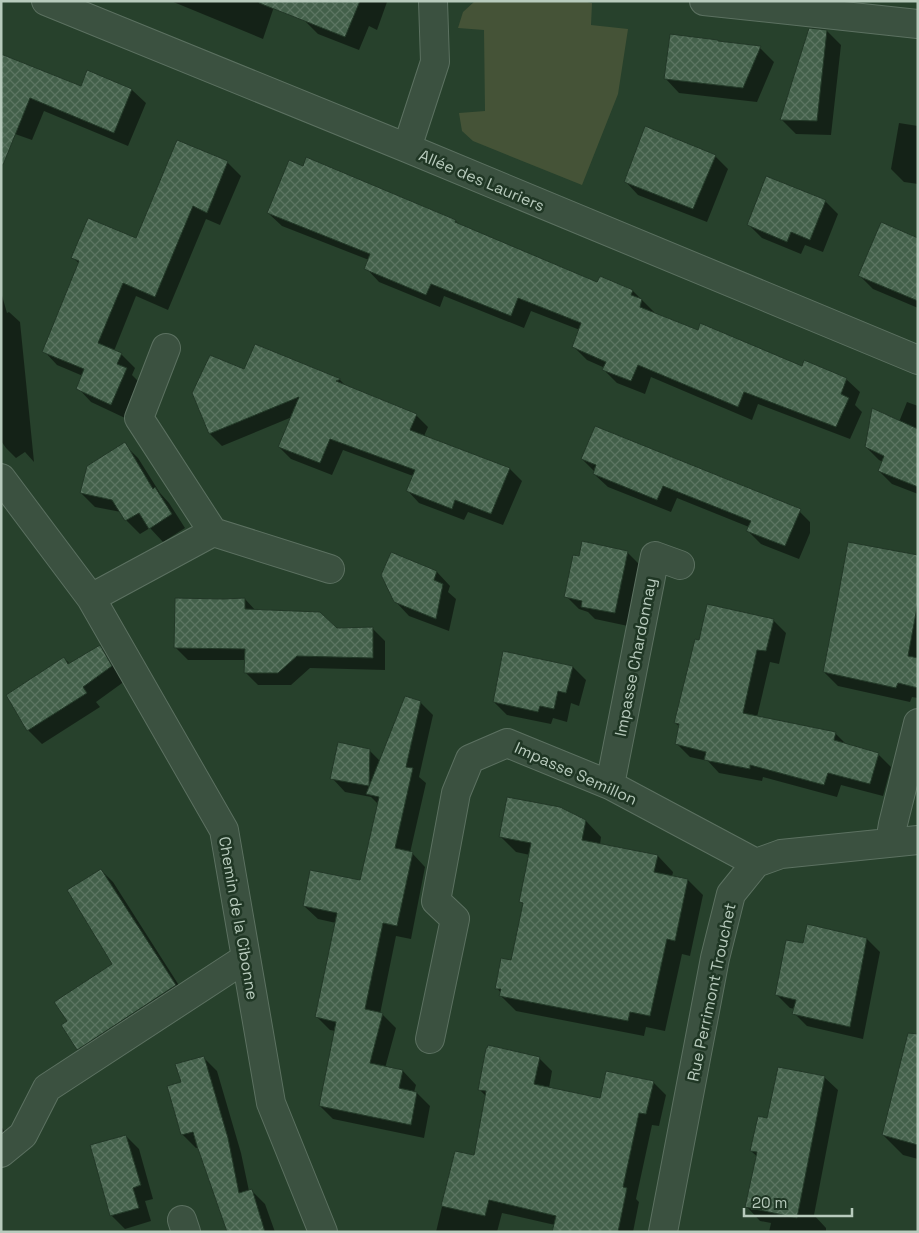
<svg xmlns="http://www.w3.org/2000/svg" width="919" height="1233" font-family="'Space Grotesk',sans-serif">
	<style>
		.green { fill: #455337 }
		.shadow { fill: #0007 }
		.building { fill: url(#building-cross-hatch); stroke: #223827 }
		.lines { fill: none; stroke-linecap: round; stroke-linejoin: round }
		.minor-casing { stroke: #5c7161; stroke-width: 30 }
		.minor { stroke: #3b5140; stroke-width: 28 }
		.labels { text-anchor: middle; stroke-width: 5; stroke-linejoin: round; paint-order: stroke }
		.street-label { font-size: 16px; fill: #b8cbbd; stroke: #203725 }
	</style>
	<defs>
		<pattern id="building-cross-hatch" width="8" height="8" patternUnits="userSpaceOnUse" patternTransform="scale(1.25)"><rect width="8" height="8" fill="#43604a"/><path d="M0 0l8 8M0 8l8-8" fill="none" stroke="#5c7562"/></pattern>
	</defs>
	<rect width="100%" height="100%" fill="#27412c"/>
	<path class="green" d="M475,1h108l9,2 -1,22 37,4 -10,65 -36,91 -109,-44 -11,-10 -3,-18 26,-2 -1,-81 -26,-2 5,-16z"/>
	<path class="shadow" d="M171,1h105l-13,38z
		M312,1h74l1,1 -10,28 -8,-4 -10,24 -41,-16 -14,-14z
		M827,31l14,14 -10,90 -35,-1 -14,-14z
		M760,48l14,14 -17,40 -78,-9 -14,-15z
		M1,55l80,33 7,-16 44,18 14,13 -18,43 -84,-35 -12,29 -31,-11z
		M899,123l19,3v58l-14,-2 -13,-13z
		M715,156l13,13 -21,53 -69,-27 -13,-14z
		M307,159l149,62 3,4 139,59 35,7 23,23 42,18 104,36 44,11 14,13 -5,13 7,7 -12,27 -92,-35 -6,16 -101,-43 -6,17 -28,-11 -13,-13 1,-2 -18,-8 -14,-14 7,-16 -49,-19 -7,17 -80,-32 -4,11 -61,-25 -13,-14 3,-8 -87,-34 -14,-13 35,-46z
		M227,162l14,14 -21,49 -14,-6 -38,91 -32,-14 -22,55 7,3 14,14 -3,7 8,8 -15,35 -34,-16 -13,-14 5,-12 -26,-11 -13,-14 36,-87 -7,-6 64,-19z
		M825,201l13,13 -15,38 -18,-7 -4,9 -39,-16 -13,-13z
		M918,240v68l-45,-19 -13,-13z
		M1,292l6,21 2,-1 11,10 14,140 -9,-10 -9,6 -10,-10 -5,-7z
		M255,345l85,35 7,7 69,28 12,12 -4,9 86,33 12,12 -19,44 -35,-13 -4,8 -45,-17 -12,-13 6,-14 -70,-26 -11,25 -41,-16 -12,-12 13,-30 -70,29 -12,-12 -17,-41 51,-22z
		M907,402l11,4v88l-26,-10 -13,-13 4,-9 -4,-2 -13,-13 33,-25z
		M124,444l14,14 22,35 9,10 16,25 -22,14 -13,-14 -10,6 -14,-14 -5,-8 -26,-5 -14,-14z
		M582,459l214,49 14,14v11l-11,26 -38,-15 -13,-13 1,-4 -72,-29 -6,14 -63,-25 -14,-13 1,-2z
		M627,552l13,13 -12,61 -33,-7 -7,-7 -9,-3 -13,-13 14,-38z
		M392,554l45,18 13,14 -2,6 8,7 -7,32 -40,-15 -14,-15z
		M918,557v141l-6,-1 -2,5 -72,-16 -14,-14z
		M245,599l11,12 80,18 36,-1 13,13v29l-75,-2 -19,17h-33l-13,-13 1,-12h-58l-13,-13z
		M773,620l13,13 -7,31 -9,-2 -13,55 78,16 12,12 31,9 13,13 -8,29 -42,-11 -4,12 -74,-20 -1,4 -43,-8 -11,-12 -18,-4 -13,-13 3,-17 -5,-4z
		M100,646l14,14 11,21 -29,21 4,5 -58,37 -14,-14 36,-72 7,7z
		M504,653l69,14 13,13 -7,26 -8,-3 -4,19 -14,-4 -2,6 -44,-9 -13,-13z
		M420,702l13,13 -14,62 7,6 -16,70h2l13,14 -14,72 -15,-3 -16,78h2l14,14 -11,40 18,3 13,14 -2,7 3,1 13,13 -6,32 -91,-19 -13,-13 15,-75 -5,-1 -13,-13 19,-94 -18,-4 -14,-13 57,-24 18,-77 -8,-8 -26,-5 -13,-14 37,-28 11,11z
		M586,821l15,16 -1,8 58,11 15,16 -1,5 16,3 15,15 -13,61 -8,-2 -17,77 -19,-4 -2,9 -128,-25 -16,-16 1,-2 -4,-5 15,-26 12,-57 -3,-3 9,-47 -14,-3 -16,-16z
		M101,870l12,12 74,116 -97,63 -12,-12 -10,-27 46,-58z
		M867,939l13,13 -17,87 -56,-13 -13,-13 1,-4 -5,-1 -13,-13 26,-50z
		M203,1057l14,14 24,82 8,38 2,-1 14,14 10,28h-47l-29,-85 -3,1 -14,-14v-51z
		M539,1058l13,13 -3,17 52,12 52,-18 13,13 -7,31 -7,-1 -16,74 3,3 -6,30h-80l2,-7 -53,-12 -5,19h-61l19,-80 20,4 11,-60 -7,-7z
		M918,1062v97l-15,-4 -20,-20z
		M824,1077l14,13 -24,125 12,13v4h-57l2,-9 -11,-2 -13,-14 11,-50 -7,-6 17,-31z
		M1,1126l7,11 -7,5z
		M126,1136l13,13 14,50 -8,2 6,20 -26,8 -14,-14z"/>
	<path class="building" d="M259,1h101l-15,36 -86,-34z
		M809,28l18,2 -10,91 -37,-1z
		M670,34l48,6v1l43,5 -18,42 -79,-9z
		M1,54l80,32 6,-16 45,19 -18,44 -84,-35 -27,67h-2z
		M645,126l71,29 -23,54 -69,-27z
		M177,140l51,21 -21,52 -14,-7 -38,91 -32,-14 -25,60 24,10 -5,11 10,4 -16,37 -35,-16 8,-20 -42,-17 37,-91 -8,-3 17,-40 48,20z
		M306,157l150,63 -1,2 142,60 3,-6 33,14 -2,5 11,4 -2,8 58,23 2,-7 102,43 2,-6 43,18 -6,16 8,4 -13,29 -92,-35 -6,15 -100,-42 -7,16 -29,-11 4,-8 -34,-15 9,-24 -63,-25 -7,18 -80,-32 -5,11 -62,-26 6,-15 -103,-41 22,-53 14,6z
		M766,176l60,24 -16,40 -19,-8 -4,10 -40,-17z
		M881,222l37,16v63l-60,-25z
		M255,344l86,35 -5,2 81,33 -7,16 100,38 -19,46 -36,-14 -3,9 -46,-18 9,-21 -85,-31 -10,24 -42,-16 21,-50 -90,37 -17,-41 18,-38 34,14z
		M872,408l46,21v58l-40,-16 6,-15 -19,-9z
		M595,426l206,83 -16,37 -39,-15 5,-10 -88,-35 -6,14 -64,-26 3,-9 -15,-6z
		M125,442l28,47 2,-2 17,27 -23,15 -10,-16 -14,8 -13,-21 -32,-7 7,-27z
		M582,541l46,10 -13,62 -34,-6 1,-6 -18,-4 9,-42 6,1z
		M848,542l70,13v47l-10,54 10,2v30l-20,-5 -2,5 -73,-16 14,-70z
		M391,552l46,19 -3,9 9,4 -7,35 -42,-17 -13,-27z
		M175,598l48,1 22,-1v11l75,3 17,16 36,-1v31l-76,-2 -19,17h-34l1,-24 -71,-1z
		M707,604l67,15 -8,32 -9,-1 -14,63 93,19 -2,8 45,13 -9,31 -42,-11 -4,12 -74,-20v4l-46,-9 2,-8 -31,-8 4,-20 -5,-1 21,-84 4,1z
		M100,645l12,21 -29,21 4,6 -60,38 -21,-36 58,-38 4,7z
		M503,651l70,15 -7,27 -8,-2 -4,18 -14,-3 -2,6 -45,-10z
		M405,696l16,5 -15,66 7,1 -18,80 18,4 -16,74 -14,-3 -18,86 18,4 -13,50 33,7 -4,18 18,4 -6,33 -92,-19 17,-84 -21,-5 22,-104 -34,-7 7,-36 50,10 19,-83 -13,-3z
		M338,742l32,7 -1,37 -39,-7z
		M507,797l53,10 26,13 -4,20 76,15 -4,17 34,7 -13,62 -8,-2 -17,77 -20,-4 -2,9 -129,-25 2,-7h-6l6,-31 10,2 12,-57 -4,-1 12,-59 -32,-6z
		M101,869l75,116 -99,65 -16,-25 6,-4 -13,-19 58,-38 -45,-74z
		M807,924l60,14 -17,89 -58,-13 4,-14 -21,-5 11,-55 17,3z
		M908,1033l10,1v111l-36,-10z
		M488,1045l52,12 -6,27 66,14 6,-27 48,10 -8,33 -7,-1 -16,74 4,1 -9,44h-66l4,-16 -67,-16 -4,16 -44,-10 14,-55 19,4 12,-64 -8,-1 8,-42h1z
		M204,1056l24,82 11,55 13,-4 13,43h-38l-30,-86 -4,-14 -12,3 -14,-49 14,-4 -6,-18z
		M778,1067l47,9 -28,142 -52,-11 12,-55 -7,-1 8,-35 9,2z
		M126,1135l15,50 -8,3 6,20 -29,8 -20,-71z"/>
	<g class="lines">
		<defs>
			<path id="minor" d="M46,1l361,147 511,212
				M704,1l214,23
				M407,148l28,-86 -2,-61
				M166,348l-27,70 74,114
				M1,478l90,120 133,232 47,273 52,129
				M91,598l122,-66 117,37
				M610,785l45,-229 25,9
				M890,842l3,-18 25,-101
				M430,1039l25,-120 -19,-18 20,-108 14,-34 37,-16 103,42 146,78
				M1,1153l22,-18 24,-47 199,-130
				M182,1220l4,12
				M663,1232l52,-274 16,-64 25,-31 25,-9 137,-14"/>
		</defs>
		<use href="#minor" class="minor-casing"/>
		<use href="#minor" class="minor"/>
	</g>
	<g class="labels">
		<g class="street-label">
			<text transform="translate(482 180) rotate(23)" y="6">Allée des Lauriers</text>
			<text transform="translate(635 657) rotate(-79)" y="6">Impasse Chardonnay</text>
			<text transform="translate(576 773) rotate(24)" y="6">Impasse Semillon</text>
			<text transform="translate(239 918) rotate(80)" y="6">Chemin de la Cibonne</text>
			<text transform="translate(711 992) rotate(-78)" y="6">Rue Perrimont Trouchet</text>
		</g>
	</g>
	<rect width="919" height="1233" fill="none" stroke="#b8cbbd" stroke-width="5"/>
	<path d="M744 1208v8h108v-8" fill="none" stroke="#b8cbbd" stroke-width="2.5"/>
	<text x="752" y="1208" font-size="15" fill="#b8cbbd" stroke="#203725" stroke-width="4" paint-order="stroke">20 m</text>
</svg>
